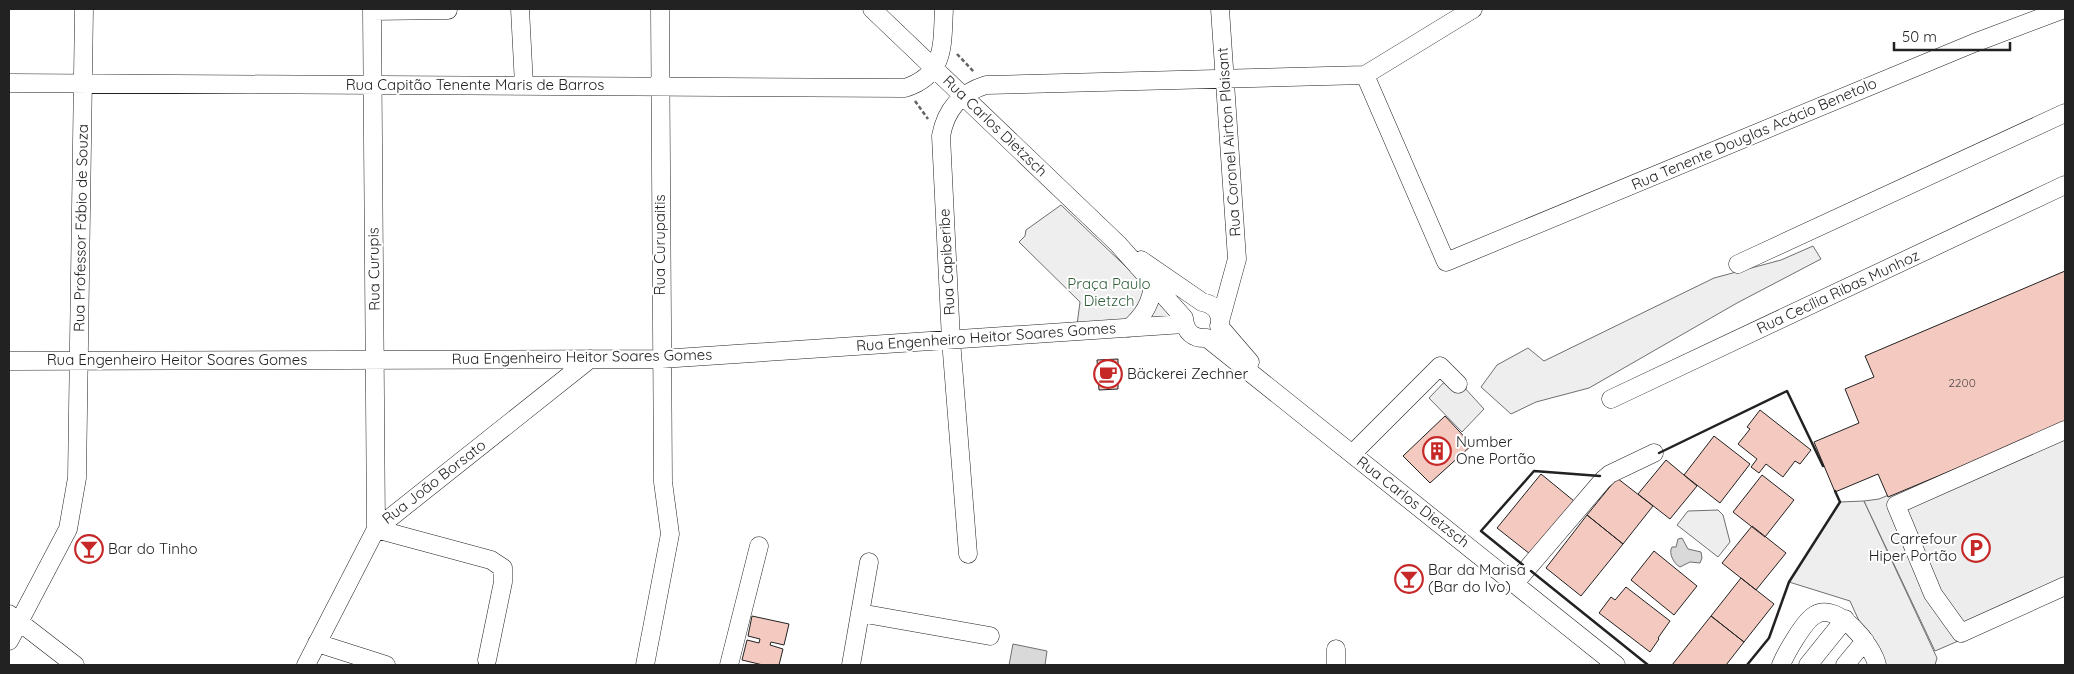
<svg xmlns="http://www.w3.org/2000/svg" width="2074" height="674" font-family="Quicksand,sans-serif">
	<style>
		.green { fill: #eee; stroke: #6f6f6f }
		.parking { fill: #ededed; stroke: #6f6f6f }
		.water { fill: #d9d9d9; stroke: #6f6f6f }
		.building { fill: #f3c9c0; stroke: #222 }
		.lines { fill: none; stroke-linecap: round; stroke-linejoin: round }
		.minor-casing { stroke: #222; stroke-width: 19 }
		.path { stroke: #646464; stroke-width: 2.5; stroke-dasharray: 4 2.5; stroke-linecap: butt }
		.minor { stroke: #fff; stroke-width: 18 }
		.wall { stroke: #222; stroke-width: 2.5 }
		.labels { text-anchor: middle; stroke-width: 4; stroke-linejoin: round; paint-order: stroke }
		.number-label { font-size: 12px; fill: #564c4a }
		.street-label { font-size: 15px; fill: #222; stroke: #fff }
		.park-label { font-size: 15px; fill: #2f5e38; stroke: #fff }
		.poi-label { font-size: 15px; fill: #222; stroke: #fff; text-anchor: start }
	</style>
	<rect width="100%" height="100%" fill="#fff"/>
	<path class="green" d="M1061,205l119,113 -103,7 3,-23 -61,-60 6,-6 1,-6z
		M1813,246l8,13 -84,44 -148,85 -53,14 -25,12 -30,-27 16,-22 31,-17 16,13 170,-83 67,-18z
		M1864,501l73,157 -2,7h-56l-29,-64 -61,-19 51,-80z
		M1718,510l5,5 7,27 -12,15 -41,-32 11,-14z"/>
	<path class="parking" d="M1452,374l32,35 -22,23 -33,-34z
		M2065,422v173l-130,56 -71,-150 15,-2z"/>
	<path class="water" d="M1682,538l6,11 13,3 1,6 -2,5 -10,-1 -10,5c-6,-3 -12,-14 -8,-20h4l2,-8z
		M1013,644l34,7 -2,14h-36z"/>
	<path class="building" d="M2065,271v152l-177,74 -10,-23 -43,18 -21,-50 45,-19 -14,-34 29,-12 -9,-21z
		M1118,359v30l-19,1 -2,-30z
		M1760,410l51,40 -11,14 -5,-3 -12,16 -17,-13 -7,9 -8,-6 6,-8 -19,-15 12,-15 -3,-2z
		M1445,416l27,29 -42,38 -27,-27z
		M1714,436l36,28 -30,39 -36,-28z
		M1666,460l31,26 -27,33 -32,-25z
		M1541,474l33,27 -44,53 -33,-26z
		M1762,475l32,25 -29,37 -32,-25z
		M1617,478l36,28 -30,38 -36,-29z
		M1587,515l36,29 -42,52 -35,-28z
		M1752,526l34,27 -30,37 -34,-27z
		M1654,551l43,35 -23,29 -43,-35z
		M1741,578l33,26 -30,38 -33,-26z
		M1626,587l44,34 -12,17 1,1 -9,13 -51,-39 12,-16 4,3z
		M752,616l37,8 -5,21 -13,-3 -1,3 13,4 -4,16h-16l-21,-5 5,-20 12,3 1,-4 -12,-3z
		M1711,616l33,26 -18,23h-54z"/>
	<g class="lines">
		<defs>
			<path id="minor" d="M372,9l4,520 115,31 12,8v14l-16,78
				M520,9l4,76
				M872,9l246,235 66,74c1,14 9,21 23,20l409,327
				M1220,9l17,250 -17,62
				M372,11l76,-1
				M1365,75l81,187 528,-219 90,-34
				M9,83l896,5c41,-13 37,-44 39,-79
				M1141,260l61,42c12,2 19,10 18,22
				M1738,264l327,-151
				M1219,326l31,36
				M1129,328c15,-12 23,-26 24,-45
				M9,361l652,-2 523,-35
				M1611,399l454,-214
				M2065,430l-169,75 37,89 28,39 104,-47
				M1352,454l88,-88 18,18
				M968,554l-17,-214 -10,-204c5,-27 19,-43 45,-51l379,-10 108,-66
				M1515,583l88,-103 7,-6 44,-21
				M860,613l130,23
				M9,614l66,51
				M9,641l59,-112 9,-51 7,-469
				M317,643l69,22
				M1336,649v16
				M306,665l70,-136 214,-170
				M645,665l25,-131 -7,-52 -3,-473
				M729,665l30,-119
				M851,665l18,-103
				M1781,665c5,-12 23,-44 34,-50 23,-14 58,31 62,50
				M1808,665l37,-46
				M1845,665l20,-24"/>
		</defs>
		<use href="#minor" class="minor-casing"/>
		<path class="path" d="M957,54l17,18
			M915,101l13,18"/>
		<use href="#minor" class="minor"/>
		<path class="wall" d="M1659,453l128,-62 36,75
			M1523,565l-42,-34 53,-60 66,5
			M1531,571l117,94
			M1747,665l22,-27 20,-56 51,-80 -5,-11"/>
	</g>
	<defs>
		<symbol id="cafe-ring" viewBox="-11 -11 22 22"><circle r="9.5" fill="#fff" stroke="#c62828" stroke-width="1.5"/><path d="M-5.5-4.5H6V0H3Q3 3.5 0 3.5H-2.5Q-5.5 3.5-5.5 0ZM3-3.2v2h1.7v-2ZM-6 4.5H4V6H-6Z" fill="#c62828"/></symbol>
		<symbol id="building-ring" viewBox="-11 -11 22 22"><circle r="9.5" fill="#fff" stroke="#c62828" stroke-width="1.5"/><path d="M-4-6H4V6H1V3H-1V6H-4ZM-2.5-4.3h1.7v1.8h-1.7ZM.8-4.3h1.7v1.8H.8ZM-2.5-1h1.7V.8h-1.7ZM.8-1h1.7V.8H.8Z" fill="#c62828"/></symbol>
		<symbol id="parking-ring" viewBox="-11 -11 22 22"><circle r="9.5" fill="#fff" stroke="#c62828" stroke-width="1.5"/><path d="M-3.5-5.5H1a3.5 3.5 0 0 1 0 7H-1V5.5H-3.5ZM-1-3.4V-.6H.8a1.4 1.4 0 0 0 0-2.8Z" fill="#c62828"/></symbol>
		<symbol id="bar-ring" viewBox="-11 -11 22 22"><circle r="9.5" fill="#fff" stroke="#c62828" stroke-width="1.5"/><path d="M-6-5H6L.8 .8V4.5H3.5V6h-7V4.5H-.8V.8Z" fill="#c62828"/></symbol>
	</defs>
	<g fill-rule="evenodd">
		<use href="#cafe-ring" x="1092" y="358" width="32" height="32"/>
		<use href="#building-ring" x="1421" y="435" width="32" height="32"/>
		<use href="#parking-ring" x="1960" y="532" width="32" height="32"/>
		<use href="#bar-ring" x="73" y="533" width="32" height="32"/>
		<use href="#bar-ring" x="1393" y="563" width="32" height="32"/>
	</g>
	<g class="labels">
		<g class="number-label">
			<text x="1962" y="387">2200</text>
		</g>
		<g class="street-label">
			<text x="475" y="90">Rua Capitão Tenente Maris de Barros</text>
			<text transform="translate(995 126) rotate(44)" y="5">Rua Carlos Dietzsch</text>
			<text transform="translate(1754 134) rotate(-23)" y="5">Rua Tenente Douglas Acácio Benetolo</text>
			<text transform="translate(1229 142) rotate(-94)" y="5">Rua Coronel Airton Plaisant</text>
			<text transform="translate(81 228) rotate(-89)" y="5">Rua Professor Fábio de Souza</text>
			<text transform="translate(660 245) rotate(-90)" y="5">Rua Curupaitis</text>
			<text transform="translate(947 262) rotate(-93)" y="5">Rua Capiberibe</text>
			<text transform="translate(374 269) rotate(-91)" y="5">Rua Curupis</text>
			<text transform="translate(1838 292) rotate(-25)" y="5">Rua Cecília Ribas Munhoz</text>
			<text transform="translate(986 337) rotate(-4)" y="5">Rua Engenheiro Heitor Soares Gomes</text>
			<text transform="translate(582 357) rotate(-1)" y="5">Rua Engenheiro Heitor Soares Gomes</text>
			<text x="177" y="365">Rua Engenheiro Heitor Soares Gomes</text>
			<text transform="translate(434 482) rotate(-38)" y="5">Rua João Borsato</text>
			<text transform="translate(1413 502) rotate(38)" y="5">Rua Carlos Dietzsch</text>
		</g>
		<g class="park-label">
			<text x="1109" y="289">Praça Paulo<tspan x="1109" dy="17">Dietzch</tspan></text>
		</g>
		<g class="poi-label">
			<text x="1127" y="379">Bäckerei Zechner</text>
			<text x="1456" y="447">Number<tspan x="1456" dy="17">One Portão</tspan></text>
			<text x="1957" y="544" text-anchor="end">Carrefour<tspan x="1957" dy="17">Hiper Portão</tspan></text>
			<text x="108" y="554">Bar do Tinho</text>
			<text x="1428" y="575">Bar da Marisa<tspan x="1428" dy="17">(Bar do Ivo)</tspan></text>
		</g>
	</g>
	<rect width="2074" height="674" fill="none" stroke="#222222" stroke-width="20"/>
	<path d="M1894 42v8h116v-8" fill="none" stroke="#222222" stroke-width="2.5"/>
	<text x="1902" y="42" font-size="15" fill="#222222" stroke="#ffffff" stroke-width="4" paint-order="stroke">50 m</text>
</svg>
